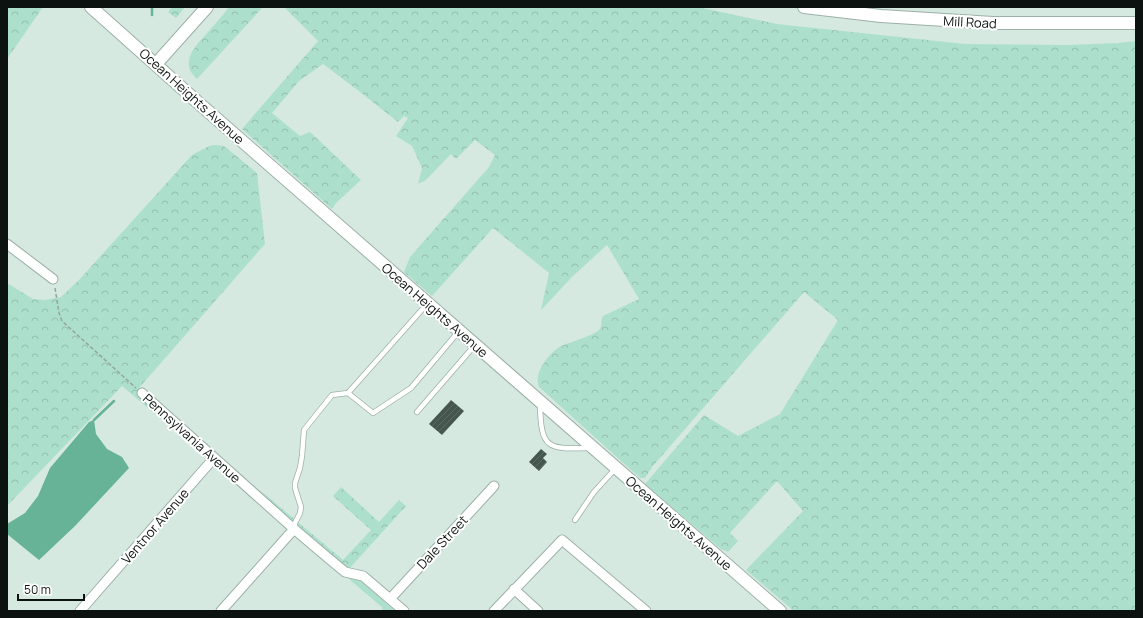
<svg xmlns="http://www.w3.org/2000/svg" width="1143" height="618" font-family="Manrope,sans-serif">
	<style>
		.forest { fill: url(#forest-crowns) }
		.water { fill: #66b397 }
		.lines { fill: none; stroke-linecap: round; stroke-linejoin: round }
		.stream { stroke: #66b397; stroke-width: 2.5 }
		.building { fill: url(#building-hatch) }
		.lane-casing { stroke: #9db0a8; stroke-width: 6 }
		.street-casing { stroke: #9db0a8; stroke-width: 11 }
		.secondary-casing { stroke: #9db0a8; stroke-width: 14 }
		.path { stroke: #95a59e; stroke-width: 1.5; stroke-dasharray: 4 2; stroke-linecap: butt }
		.lane { stroke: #fff; stroke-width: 4.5 }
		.street { stroke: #fff; stroke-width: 9 }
		.secondary { stroke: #fff; stroke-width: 12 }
		.labels { text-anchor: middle; stroke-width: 4; stroke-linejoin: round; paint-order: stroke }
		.street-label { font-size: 13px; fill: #0c1210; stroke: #fff }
	</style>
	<defs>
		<pattern id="forest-crowns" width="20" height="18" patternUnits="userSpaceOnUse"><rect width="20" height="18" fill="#ade0cc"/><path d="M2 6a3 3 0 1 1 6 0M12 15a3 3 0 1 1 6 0" fill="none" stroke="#94bfae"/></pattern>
		<pattern id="building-hatch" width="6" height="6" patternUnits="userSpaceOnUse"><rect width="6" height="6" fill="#45564f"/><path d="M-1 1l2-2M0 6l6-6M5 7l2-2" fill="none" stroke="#5c6a64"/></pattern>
	</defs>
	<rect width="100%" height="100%" fill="#d5e9e0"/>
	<path class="forest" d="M7,7h36l-36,52z
		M172,7h13l-9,11 -8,-6z
		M229,7h34l-66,72c-19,-17 -1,-34 12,-48 7,-8 14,-16 20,-24z
		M284,7h414l79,17 188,20 102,1 51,-2 18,-2v570h-342l-48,-41 57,-59 -26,-30 -47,52 8,8 -10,11 -7,-3 -76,-65 59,-69 34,21 42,-22 58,-94 -34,-28 -151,174 -8,12h-5l-101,-91c-6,-14 10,-34 22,-41 7,-3 34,-11 38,-16 4,-4 1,-10 4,-14l36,-17 -32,-54 -34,31 -32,34 8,-37 -56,-45 -61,68 -28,-24 6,-15 79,-90 6,-12 -20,-15 -19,19 -5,-5 -25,26 -8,4 4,-16 -10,-22 -16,-10 12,-18 -4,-2 -6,6 -38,-30 -37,-28 -24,17 -27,32 28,23 10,-4 51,48 -25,23 -4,6 -90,-80 76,-88z
		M214,145l10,1 33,27 8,71 -126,144 75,70 53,38 76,64 28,-30 -38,-34 8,-9 38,35 20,-22 7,6 -58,64 47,41h-15l3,-3 -261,-222 -115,120v-223l26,16 12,1 16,-3 18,-17 113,-125 17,-9z"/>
	<path class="water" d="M94,420l2,14 11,15 15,8 7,11 -54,58 -36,34 -32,-26v-10l18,-11 13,-17 12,-28 39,-46z"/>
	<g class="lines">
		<path class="stream" d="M152,15v-8
			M94,420l20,-19"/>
	</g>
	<path class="building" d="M451,400l13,11 -22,24 -13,-11z
		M541,449l6,5 -4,4 4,4 -8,9 -10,-9z"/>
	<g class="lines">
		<defs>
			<path id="lane" d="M427,304l-79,89 25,20 38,-25 48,-57
				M540,405c1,45 8,44 50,43
				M417,412l58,-67
				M575,520l19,-28 21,-23
				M294,529l1,-6 5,-10 1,-6 -6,-19v-5l5,-15 2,-12 2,-26 28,-35 16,-2"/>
			<path id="street" d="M7,244l46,35
				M142,393l152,136 33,28 18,15 18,4 41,35
				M514,589l24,22
				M390,599l104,-113
				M80,611l134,-153
				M221,611l73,-82
				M494,611l68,-71 84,71"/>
			<path id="secondary" d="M91,7l111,99 578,505
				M804,7l77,9 112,7h143
				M156,64l51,-57"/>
		</defs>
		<use href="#lane" class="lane-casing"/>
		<use href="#street" class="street-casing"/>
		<use href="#secondary" class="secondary-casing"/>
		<path class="path" d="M55,288l4,25 3,8 74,67"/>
		<use href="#lane" class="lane"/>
		<use href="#street" class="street"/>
		<use href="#secondary" class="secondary"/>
	</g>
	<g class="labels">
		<g class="street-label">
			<text transform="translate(970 22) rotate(3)" y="5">Mill Road</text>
			<text transform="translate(192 96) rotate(42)" y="5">Ocean Heights Avenue</text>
			<text transform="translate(435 310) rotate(41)" y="5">Ocean Heights Avenue</text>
			<text transform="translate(192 438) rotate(42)" y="5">Pennsylvania Avenue</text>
			<text transform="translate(679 523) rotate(41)" y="5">Ocean Heights Avenue</text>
			<text transform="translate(155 526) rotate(-49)" y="5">Ventnor Avenue</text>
			<text transform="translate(442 542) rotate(-47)" y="5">Dale Street</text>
		</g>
	</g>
	<rect width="1143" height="618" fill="none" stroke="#0c1210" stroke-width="16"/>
	<path d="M18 594v6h66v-6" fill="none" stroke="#0c1210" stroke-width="2"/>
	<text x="24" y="594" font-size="12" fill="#0c1210" stroke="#ffffff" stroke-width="3" paint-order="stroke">50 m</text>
</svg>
